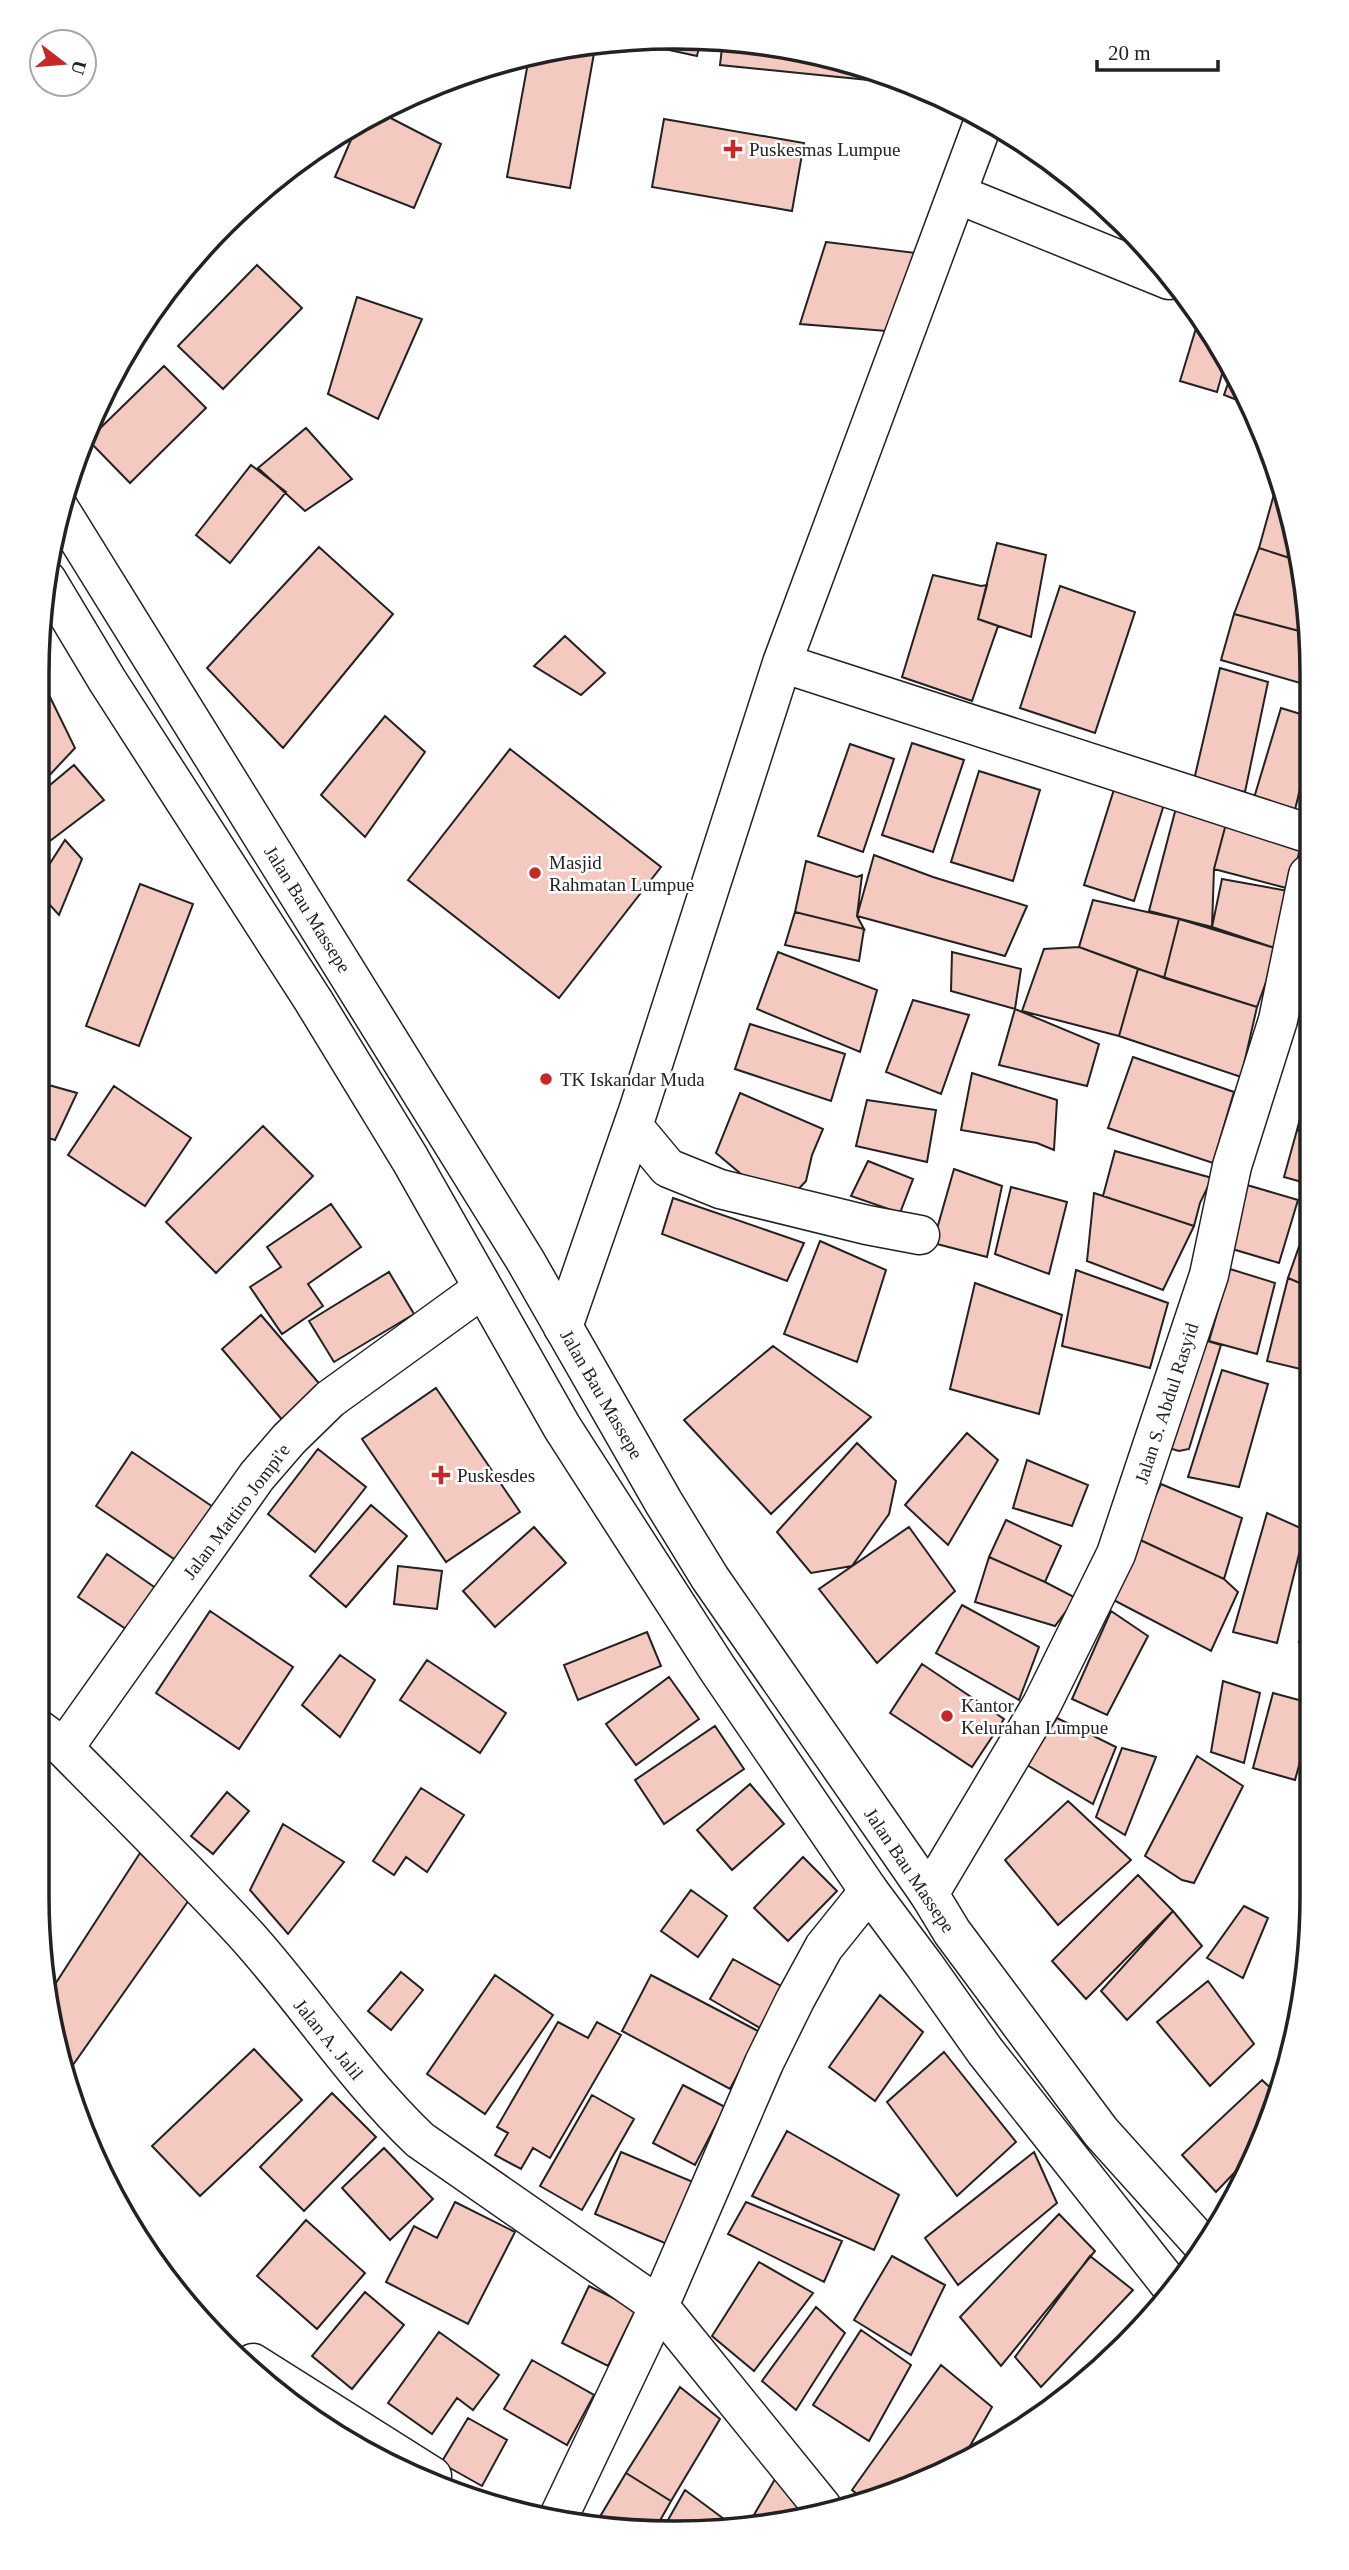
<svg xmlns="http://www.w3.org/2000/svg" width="1349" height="2570" font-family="'Times New Roman',serif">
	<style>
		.building { fill: #f3c9c0; stroke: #222; stroke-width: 2 }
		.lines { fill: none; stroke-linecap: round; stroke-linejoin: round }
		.minor-casing { stroke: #222; stroke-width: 41 }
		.highway-casing { stroke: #222; stroke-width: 41 }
		.minor { stroke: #fff; stroke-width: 38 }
		.highway { stroke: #fff; stroke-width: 38 }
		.poi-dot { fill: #c62828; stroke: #fff; stroke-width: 2.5 }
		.labels { text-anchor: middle; stroke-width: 5; stroke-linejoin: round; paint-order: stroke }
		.poi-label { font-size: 19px; fill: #222; stroke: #fff; text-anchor: start }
		.street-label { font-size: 19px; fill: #222; stroke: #fff }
		.rim { fill: none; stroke: #222; stroke-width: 3.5 }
	</style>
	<rect width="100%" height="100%" fill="#fff"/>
	<path class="building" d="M701,39l-4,17 -65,-14 1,-1z
		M723,39l117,20 68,25 -188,-19z
		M596,42l-26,146 -63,-11 22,-120z
		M379,112l62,32 -27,64 -79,-31 24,-56z
		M664,119l140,24 -12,68 -140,-24z
		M826,242l90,11 -17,79 -99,-8z
		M257,265l45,43 -79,81 -45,-43z
		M357,297l65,22 -44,100 -50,-25z
		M1200,315l26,45 -9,32 -37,-11z
		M164,366l42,42 -76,75 -42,-43z
		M1232,372l18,33 -26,-10z
		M306,428l46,51 -47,32 -47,-43z
		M251,465l35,27 -56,71 -34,-28z
		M1276,487l3,1 20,73 -40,-13z
		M997,543l49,12 -15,82 -53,-18z
		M319,547l74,67 -110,134 -76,-80z
		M1259,548l40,13 8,30v42l-73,-19z
		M933,575l48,11 6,-1 -9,34 20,7 -26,75 -70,-24z
		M1060,586l75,26 -40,121 -75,-25z
		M1234,614l73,19v52l-86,-25z
		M565,636l40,37 -24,22 -47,-29z
		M1220,668l48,14 -23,110 -51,-12z
		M50,697l25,51 -31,33 -6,-10v-62z
		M1281,708l26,8v44l-14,58 -42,-10z
		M385,716l40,36 -60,85 -44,-42z
		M912,743l52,17 -31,92 -51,-17z
		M850,744l44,15 -31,93 -45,-16z
		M510,749l151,118 -102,131 -151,-118z
		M74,765l30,35 -66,50v-55z
		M979,771l61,19 -27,91 -62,-19z
		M1116,783l50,15 -32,103 -50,-16z
		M1177,804l50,16 -13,49 -2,58 -63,-16z
		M1227,820l75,21 -12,48 -76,-20z
		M65,840l17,19 -23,56 -21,-23v-10z
		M874,855l59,22 94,29 -22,50 -148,-40z
		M806,861l51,16 5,-2 -5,41 7,13 -69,-17z
		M1222,879l72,13 -16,57 -66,-22z
		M140,884l53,20 -54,142 -53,-20z
		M1093,900l86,19 -15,59 -85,-31z
		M795,912l69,17 -5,32 -74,-16z
		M1179,919l99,30 -21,58 -93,-29z
		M1079,947l59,22 -19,67 -97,-25 22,-62z
		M778,952l99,38 -17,62 -103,-43z
		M952,952l69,17 -6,40 -64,-18z
		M1138,969l119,38 -16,70 -122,-41z
		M913,1000l56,15 -28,79 -55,-22z
		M1015,1009l84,35 -12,42 -88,-21z
		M750,1024l95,30 -14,47 -96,-32z
		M1133,1057l101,35 -21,71 -105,-35z
		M972,1073l85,27 -3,50 -17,-7 -76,-13z
		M38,1082l39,11 -22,47 -17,-5z
		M114,1086l77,52 -46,68 -77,-51z
		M740,1093l83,36 -11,26 -6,26 -15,16 -38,-13 -37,-31z
		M1307,1093h1v41l-11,-4z
		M867,1100l69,10 -9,52 -71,-16z
		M263,1126l50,50 -97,97 -50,-51z
		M1297,1130l11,4 1,50 -25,-7z
		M1115,1151l97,27 -12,25 -6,23 -91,-30z
		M868,1161l45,18 -13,34 -49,-17z
		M954,1169l48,17 -15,71 -54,-14z
		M1247,1185l51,15 -19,63 -50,-15z
		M1011,1187l56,15 -18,72 -54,-20z
		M1094,1193l100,33 -31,64 -76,-29z
		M673,1198l131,45 -17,38 -125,-47z
		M331,1204l30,43 -53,37 15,22 -41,28 -32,-47 31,-20 -14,-20z
		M1309,1218v69l-21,-9z
		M820,1241l66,29 -29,92 -73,-28z
		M1230,1269l45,14 -18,71 -48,-13z
		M1076,1270l92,33 -18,65 -88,-22z
		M389,1272l25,42 -80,48 -25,-41z
		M1288,1278l21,9v84l-42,-10z
		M975,1283l87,32 -23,99 -89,-25z
		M261,1315l62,73 -39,34 -62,-73z
		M1173,1331l48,14 -32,104 -10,2 -31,-9z
		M773,1346l98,71 -100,97 -87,-94z
		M1222,1370l46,14 -29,103 -51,-10z
		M436,1388l84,124 -74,50 -84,-123z
		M967,1433l31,27 -50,85 -43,-40z
		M857,1443l39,38 -7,33 -37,52 -41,7 -34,-41z
		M318,1449l48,38 -51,65 -47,-38z
		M132,1452l84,57 -36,54 -84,-57z
		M1027,1460l61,25 -16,41 -59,-18z
		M1161,1484l81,34 -18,61 -88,-41z
		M371,1505l36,31 -61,71 -36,-31z
		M1267,1513l38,17 -28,113 -44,-11z
		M1006,1520l55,26 -16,36 -56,-25z
		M534,1527l32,36 -71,64 -32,-36z
		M909,1527l46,64 -78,72 -58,-74z
		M1136,1538l88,41 14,13 -27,59 -107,-56z
		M107,1554l53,37 -28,42 -54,-36z
		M989,1557l56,25 31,16 -21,28 -80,-24z
		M398,1566l44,5 -5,38 -43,-5z
		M962,1605l77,42 -20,53 -83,-47z
		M1310,1609v35l-11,-2z
		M210,1611l83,56 -54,82 -83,-56z
		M1111,1611l37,25 -41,79 -35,-16z
		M647,1632l14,34 -83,34 -14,-35z
		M340,1655l35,25 -35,57 -38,-32z
		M427,1660l79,53 -26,40 -80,-53z
		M922,1664l82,55 -32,48 -82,-54z
		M669,1677l30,42 -63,46 -30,-41z
		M1223,1681l37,12 -16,70 -33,-11z
		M1273,1693l37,10v23l-15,54 -42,-12z
		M1057,1718l59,29 -23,57 -66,-39z
		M715,1726l29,43 -80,55 -29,-44z
		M1122,1748l34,9 -31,78 -29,-18z
		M1197,1756l46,30 -49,97 -12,-3 -37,-24z
		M750,1784l34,40 -52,46 -35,-40z
		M421,1788l43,27 -37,57 -21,-15 -12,18 -21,-14z
		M227,1792l22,19 -36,43 -22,-18z
		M1068,1801l63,59 -73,65 -53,-65z
		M283,1824l61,38 -56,72 -38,-44z
		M140,1853l49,47 -121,172 -16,-83z
		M803,1857l34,34 -49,50 -34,-33z
		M1138,1875l35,36 -87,88 -34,-38z
		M691,1890l36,26 -29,41 -37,-26z
		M1244,1906l24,12 -25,60 -36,-20z
		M1173,1911l29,35 -75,74 -26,-29z
		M733,1959l55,31 -23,41 -55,-32z
		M401,1972l22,18 -32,40 -23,-19z
		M495,1975l58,40 -68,99 -58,-40z
		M651,1975l109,57 -30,57 -108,-58z
		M1208,1981l46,63 -44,42 -53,-64z
		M880,1995l43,37 -48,69 -46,-34z
		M558,2022l30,16 9,-16 24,13 -71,123 -17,-10 -12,21 -26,-14 13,-22 -11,-6z
		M254,2049l48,51 -102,96 -48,-50z
		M944,2052l72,90 -59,54 -70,-94z
		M1262,2080l16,15 -21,54 -41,43 -34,-37z
		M683,2085l42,22 -30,58 -42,-22z
		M332,2093l44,44 -72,74 -44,-44z
		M592,2095l42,24 -52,91 -42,-24z
		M787,2131l112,64 -25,55 -122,-54z
		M384,2148l49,51 -43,41 -48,-52z
		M621,2152l77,32 -26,62 -77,-32z
		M1034,2152l23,51 -99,82 -33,-47z
		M455,2202l60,30 -47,92 -82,-42 28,-56 23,12z
		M746,2202l96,39 -18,41 -96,-48z
		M1059,2214l36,37 -94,115 -41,-49z
		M306,2220l59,53 -48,56 -60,-53z
		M892,2256l53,29 -34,70 -57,-35z
		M1090,2256l43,34 -92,97 -26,-30z
		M759,2262l54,31 -59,78 -42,-35z
		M589,2286l47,23 -28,57 -46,-23z
		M365,2292l39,33 -52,64 -40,-33z
		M816,2307l29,26 -49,77 -34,-29z
		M1138,2324l2,2 -15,21 -28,23z
		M861,2330l50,35 -42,76 -56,-36z
		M439,2332l60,43 -26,35 -16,-12 -25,36 -44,-31z
		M532,2360l62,35 -27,50 -63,-36z
		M941,2365l51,42 -31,55 -42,23 -57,13 -10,-8z
		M680,2387l40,32 -49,82 -45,-28z
		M468,2418l39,22 -25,46 -41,-23z
		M626,2473l45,28 -14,25 -59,-6z
		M778,2474l29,37 -59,14z
		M685,2490l43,32 -4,8 -7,2 -53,-5z"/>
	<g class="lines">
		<defs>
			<path id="minor" d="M957,194l212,86
				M782,663l525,170
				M633,1126l35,42 52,21 147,36 53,10
				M563,1327l75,-216 144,-448 202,-543
				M37,1728l27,20c61,62 124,124 183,188 60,67 108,142 173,204l239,166 163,201
				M64,1748l193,-272 32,-37 41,-40 152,-110
				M929,1894l113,-190 74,-150 93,-279 23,-109 46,-146 30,-145
				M253,2363l179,113
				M559,2516l100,-210 105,-243 31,-63 29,-53 45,-56"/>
			<path id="highway" d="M59,508l466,752 139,243 46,75 219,316 23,38 149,200 99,110
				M47,580l60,100 206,320 97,159 152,268 155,241 152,223 56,75 60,85 185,234"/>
		</defs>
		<use href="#minor" class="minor-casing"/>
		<use href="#highway" class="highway-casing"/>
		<use href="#minor" class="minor"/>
		<use href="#highway" class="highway"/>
	</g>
	<g class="poi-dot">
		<path d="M729.5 138.5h7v7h7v7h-7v7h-7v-7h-7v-7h7z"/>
		<circle cx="535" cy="873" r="7"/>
		<circle cx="546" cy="1079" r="7"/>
		<path d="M437.5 1464.5h7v7h7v7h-7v7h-7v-7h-7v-7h7z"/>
		<circle cx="947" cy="1716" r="7"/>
	</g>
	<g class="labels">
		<g class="poi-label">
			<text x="749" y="156">Puskesmas Lumpue</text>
			<text x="549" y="869">Masjid<tspan x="549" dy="22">Rahmatan Lumpue</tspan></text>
			<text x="560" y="1086">TK Iskandar Muda</text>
			<text x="457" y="1482">Puskesdes</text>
			<text x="961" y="1712">Kantor<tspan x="961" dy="22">Kelurahan Lumpue</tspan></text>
		</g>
		<g class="street-label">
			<text transform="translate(308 909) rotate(58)" y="7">Jalan Bau Massepe</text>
			<text transform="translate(602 1394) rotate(60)" y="7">Jalan Bau Massepe</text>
			<text transform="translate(1166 1403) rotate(-72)" y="7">Jalan S. Abdul Rasyid</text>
			<text transform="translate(236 1511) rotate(-53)" y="7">Jalan Mattiro Jompi'e</text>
			<text transform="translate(910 1870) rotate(56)" y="7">Jalan Bau Massepe</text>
			<text transform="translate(329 2039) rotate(51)" y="7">Jalan A. Jalil</text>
		</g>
	</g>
	<path d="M0 0H1349V2570H0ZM674 49H675A625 625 0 0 1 1300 674V1896A625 625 0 0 1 675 2521H674A625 625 0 0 1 49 1896V674A625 625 0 0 1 674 49Z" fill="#fff" fill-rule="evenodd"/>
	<path class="rim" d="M674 49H675A625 625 0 0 1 1300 674V1896A625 625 0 0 1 675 2521H674A625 625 0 0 1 49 1896V674A625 625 0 0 1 674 49Z"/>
	<g transform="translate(63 63) rotate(106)"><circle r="33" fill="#ffffff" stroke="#a7a7a7" stroke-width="2"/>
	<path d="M0-5L12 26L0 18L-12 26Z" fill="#c62828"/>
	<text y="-10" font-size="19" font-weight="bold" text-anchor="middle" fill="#222222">U</text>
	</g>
	<path d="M1097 60v10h121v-10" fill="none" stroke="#222222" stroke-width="3.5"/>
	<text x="1108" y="60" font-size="21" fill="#222222" stroke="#ffffff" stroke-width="5" paint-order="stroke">20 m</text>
</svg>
